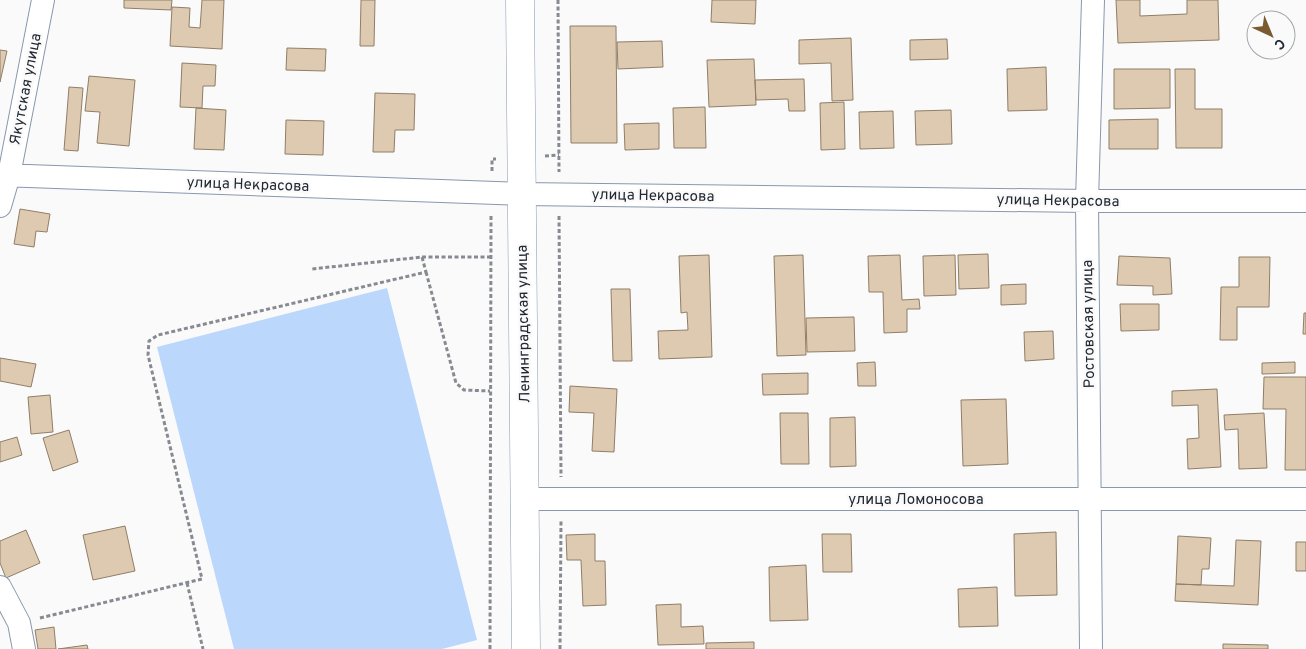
<svg xmlns="http://www.w3.org/2000/svg" width="1306" height="649" font-family="Overpass,sans-serif">
	<style>
		.green { fill: #bcd7fc }
		.building { fill: #ddcab1; stroke: #907e67 }
		.lines { fill: none; stroke-linecap: round; stroke-linejoin: round }
		.minor-casing { stroke: #8798af; stroke-width: 24 }
		.secondary-casing { stroke: #8798af; stroke-width: 29 }
		.path { stroke: #878a90; stroke-width: 3; stroke-dasharray: 4 2.5; stroke-linecap: butt }
		.minor { stroke: #fff; stroke-width: 22 }
		.secondary { stroke: #fff; stroke-width: 28 }
		.labels { text-anchor: middle; stroke-width: 5; stroke-linejoin: round; paint-order: stroke }
		.street-label { font-size: 15px; fill: #222933; stroke: #fafafa }
	</style>
	<rect width="100%" height="100%" fill="#fafafa"/>
	<path class="green" d="M387,288l90,352 -35,9h-208l-77,-302z"/>
	<path class="building" d="M124,0h48l-1,10 -47,-2z
		M202,0h22l-2,49 -52,-3 2,-39 18,1 -1,19 11,1z
		M361,0h14l-1,46h-14z
		M712,0h44l-1,24 -44,-2z
		M1116,0h24v16l47,-2v-14h31l1,40 -101,3z
		M570,26h46l1,117h-46z
		M851,38l2,62 -21,1 -1,-38 -32,1v-24z
		M947,39l1,20 -38,1v-20z
		M662,41l1,26 -45,2 -1,-27z
		M287,48l39,1 -1,22 -39,-1z
		M0,50l7,1 -7,31z
		M754,59l2,46 -47,2 -2,-47z
		M182,63l34,2 -1,21h-12l-1,22 -22,-1z
		M1046,67l1,43 -39,1 -1,-42z
		M1114,69h56v39l-56,1z
		M1175,69h20v40h27v39h-46z
		M89,76l46,4 -6,66 -32,-3 3,-31 -15,-1z
		M804,79l1,32h-16l-1,-12 -32,1 -1,-20z
		M69,87l14,1 -5,63 -14,-1z
		M375,93l40,1 -1,36h-19l-1,22h-21z
		M844,102l1,47 -24,1 -1,-47z
		M705,107l1,41h-32l-1,-40z
		M196,108l30,2 -2,40 -30,-1z
		M951,110l1,34 -36,1 -1,-34z
		M893,111l1,37 -34,1 -1,-37z
		M1158,119v30h-49v-29z
		M286,120l38,1 -1,34 -38,-1z
		M659,123v26l-34,1 -1,-26z
		M20,209l30,5 -3,18 -11,-1 -2,16 -20,-3z
		M988,254l1,34 -30,1 -1,-34z
		M709,255l3,102 -53,2 -1,-28 30,-1 -1,-18 -6,1 -2,-57z
		M803,255l3,100 -29,1 -3,-100z
		M900,255l2,45 17,-1 1,10h-13v23l-23,1 -1,-41h-14l-1,-36z
		M955,255l1,40 -32,1 -1,-40z
		M1119,256l51,2 2,36 -19,1v-9l-36,-1z
		M1239,257h31l-1,50h-32v33h-17l1,-53h18z
		M1026,284v20l-25,1v-20z
		M611,289h19l2,72h-19z
		M1120,304h39v26l-38,1z
		M1304,313h2v21h-3z
		M854,317l1,34 -48,1 -1,-34z
		M1053,331l1,28 -29,2 -1,-29z
		M0,358l36,6 -5,23 -31,-6z
		M875,362l1,24h-18l-1,-23z
		M1295,362v11l-33,1v-11z
		M808,373v21l-45,1 -1,-21z
		M1264,377h42v93h-21l1,-61h-23z
		M570,386l47,3 -3,63 -22,-1 2,-38 -25,-1z
		M1217,389l4,78 -33,2 -1,-30 12,-1 -1,-33 -26,1v-15z
		M50,395l3,37 -22,2 -3,-37z
		M1006,399l2,65 -45,2 -2,-66z
		M780,413h28l1,51h-28z
		M1264,413l3,55 -28,1 -1,-40 -13,1 -1,-15z
		M855,417l1,49 -26,1v-49z
		M69,430l9,32 -25,9 -10,-33z
		M17,437l5,18 -22,7v-20z
		M125,526l10,45 -42,9 -10,-45z
		M26,530l14,33 -34,15 -6,-15v-22z
		M1056,532l1,63 -42,1 -1,-62z
		M595,534v27h10l1,44 -23,1 -2,-46h-14l-1,-25z
		M822,534h29l1,38h-29z
		M1178,536l33,2 -2,31h-7l-1,16 -25,-1z
		M1236,540l25,1 -3,64 -83,-4 1,-17 58,2z
		M1296,542h10v29h-10z
		M806,565l2,55 -38,1 -1,-54z
		M997,587l1,39 -39,1 -1,-38z
		M681,604v23l22,-1 1,18 -46,1 -2,-40z
		M54,627l2,22h-18l-3,-19z
		M754,642v7h-48v-6z
		M1223,644l45,1v4h-45z
		M87,645l1,4h-30z"/>
	<g class="lines">
		<defs>
			<path id="minor" d="M0,175l522,19 565,7h219
				M0,206l9,-31 34,-175
				M525,499h781
				M0,587l19,36 5,26
				M1091,649l-4,-448 6,-201"/>
			<path id="secondary" d="M520,0l6,649"/>
		</defs>
		<use href="#minor" class="minor-casing"/>
		<use href="#secondary" class="secondary-casing"/>
		<path class="path" d="M558,0l1,172
			M545,156l14,-1
			M492,171v-12h4
			M559,216l2,261
			M422,257h69
			M426,272l30,111 8,7 26,1
			M187,583l16,66
			M40,618l162,-39 -54,-224 1,-14 9,-6 268,-63 -4,-15 -110,12
			M490,649l1,-434
			M560,649l1,-128"/>
		<use href="#minor" class="minor"/>
		<use href="#secondary" class="secondary"/>
	</g>
	<g class="labels">
		<g class="street-label">
			<text transform="translate(25 89) rotate(-79)" y="5">Якутская улица</text>
			<text transform="translate(248 184) rotate(2)" y="5">улица Некрасова</text>
			<text transform="translate(653 195) rotate(1)" y="5">улица Некрасова</text>
			<text transform="translate(1058 200) rotate(1)" y="5">улица Некрасова</text>
			<text transform="translate(523 324) rotate(-91)" y="5">Ленинградская улица</text>
			<text transform="translate(1088 324) rotate(-91)" y="5">Ростовская улица</text>
			<text x="916" y="504">улица Ломоносова</text>
		</g>
	</g>
	<g transform="translate(1271 35) rotate(136)"><circle r="24" fill="#fafafa" stroke="#a4a6aa"/>
	<path d="M0-4L9 19L0 12L-9 19Z" fill="#7a5b30"/>
	<text y="-8" font-size="14" font-weight="bold" text-anchor="middle" fill="#222933">С</text>
	</g>
</svg>
